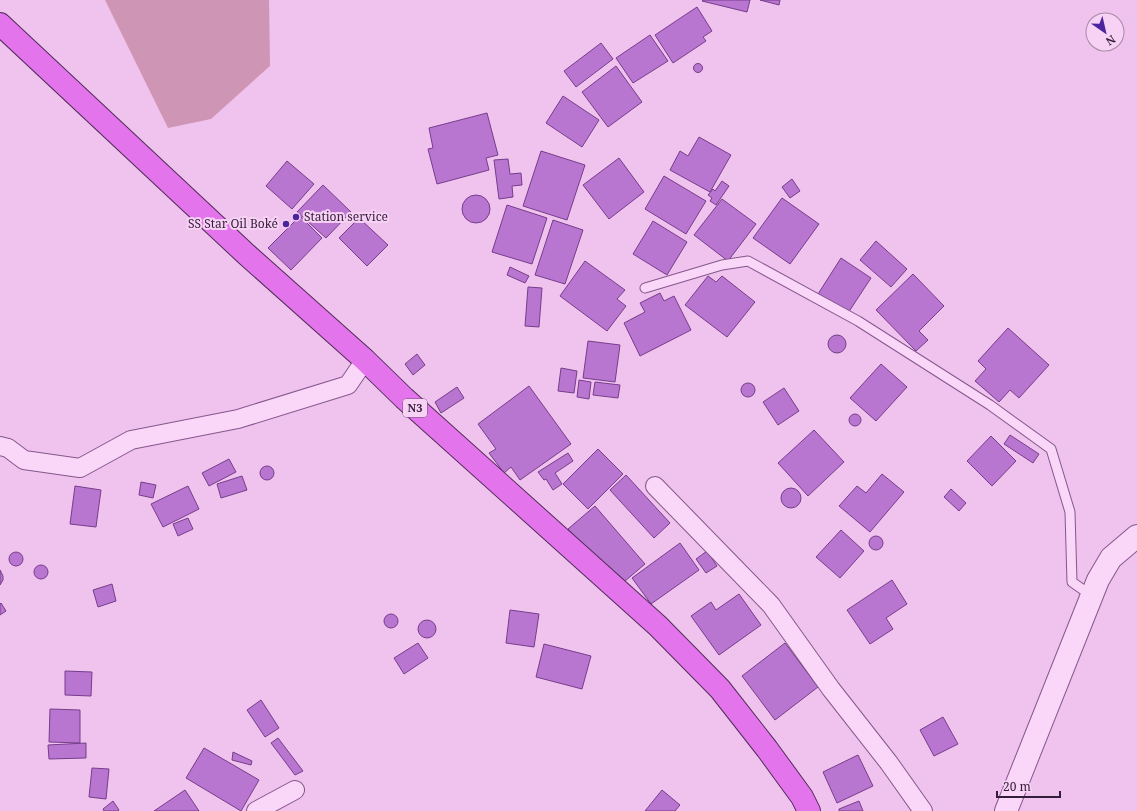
<svg xmlns="http://www.w3.org/2000/svg" width="1137" height="811" font-family="'Noto Serif',serif">
	<style>
		.green { fill: #cf95b5 }
		.building { fill: #b976d0; stroke: #763d8b }
		.lines { fill: none; stroke-linecap: round; stroke-linejoin: round }
		.service-casing { stroke: #84588b; stroke-width: 11 }
		.minor-casing { stroke: #84588b; stroke-width: 20 }
		.tertiary-casing { stroke: #84588b; stroke-width: 24 }
		.trunk-casing { stroke: #4f2d58; stroke-width: 24 }
		.service { stroke: #fad6f9; stroke-width: 9 }
		.minor { stroke: #fad6f9; stroke-width: 18 }
		.tertiary { stroke: #fad6f9; stroke-width: 22 }
		.trunk { stroke: #e474eb; stroke-width: 22 }
		.poi-dot { fill: #4c259c; stroke: #f7d2f5; stroke-width: 1.5 }
		.labels { text-anchor: middle; stroke-width: 4; stroke-linejoin: round; paint-order: stroke }
		.shield { fill: #f7d2f5; stroke: #6e5372; stroke-width: 1 }
		.shield-label { font-size: 11px; font-weight: bold; fill: #341d3a }
		.poi-label { font-size: 12px; fill: #341d3a; stroke: #f7d2f5; text-anchor: start }
	</style>
	<rect width="100%" height="100%" fill="#f0c2ee"/>
	<path class="green" d="M105,0h164l1,66 -59,53 -43,9z"/>
	<path class="building" d="M703,0h47l-3,12 -45,-11z
		M760,0h20l-1,5z
		M697,7l15,24 -9,6 3,4 -33,22 -18,-28z
		M650,35l18,26 -35,22 -17,-25z
		M601,43l12,16 -37,28 -12,-16z
		M693.5 68a4.5 4.5 0 1 1 9 0a4.5 4.5 0 1 1-9 0Z
		M616,66l26,36 -34,25 -26,-35z
		M563,96l36,24 -17,27 -36,-24z
		M487,113l11,42 -12,3 3,12 -52,14 -9,-35 5,-1 -4,-20z
		M699,137l32,18 -21,37 -40,-22 10,-19 8,5z
		M541,151l44,14 -18,55 -44,-14z
		M619,158l25,34 -35,27 -26,-34z
		M508,159l2,15 11,-1 1,12 -10,1 1,11 -14,2 -5,-39z
		M287,161l27,23 -22,25 -26,-23z
		M664,176l42,25 -20,33 -41,-25z
		M792,179l8,12 -10,7 -8,-11z
		M722,181l7,5 -13,19 -6,-4 2,-3 -4,-3 5,-6 2,2z
		M323,185l28,27 -25,26 -29,-26z
		M462 209a14 14 0 1 1 28 0a14 14 0 1 1-28 0Z
		M782,198l37,26 -29,40 -37,-26z
		M722,199l34,25 -28,37 -34,-26z
		M507,205l40,13 -15,46 -40,-12z
		M300,216l22,22 -31,32 -23,-22z
		M359,218l29,27 -21,21 -28,-28z
		M553,220l30,10 -18,54 -30,-9z
		M653,221l34,21 -20,33 -34,-21z
		M876,241l31,28 -16,18 -31,-27z
		M841,258l30,20 -23,35 -30,-19z
		M585,261l40,29 -8,9 9,7 -19,25 -47,-35z
		M510,267l19,9 -4,7 -18,-8z
		M913,274l31,32 -25,25 9,9 -12,11 -40,-41z
		M708,276l8,6 6,-6 33,26 -28,35 -42,-32z
		M528,287l14,1 -3,39 -14,-1z
		M660,293l4,8 10,-5 17,34 -51,26 -16,-33 21,-11 -5,-9z
		M1008,328l41,37 -30,33 -9,-8 -11,12 -24,-21 11,-12 -8,-8z
		M828 344a9 9 0 1 1 18 0a9 9 0 1 1-18 0Z
		M588,341l32,4 -5,37 -32,-4z
		M417,354l8,11 -12,10 -8,-11z
		M881,364l26,23 -31,34 -26,-23z
		M561,368l16,3 -3,22 -16,-2z
		M579,380l12,2 -2,17 -12,-2z
		M595,382l25,3 -2,13 -25,-3z
		M741 390a7 7 0 1 1 14 0a7 7 0 1 1-14 0Z
		M529,386l42,58 -51,36 -9,-13 -7,6 -15,-20 7,-4 -18,-25z
		M457,387l7,11 -23,15 -6,-11z
		M784,388l15,23 -21,14 -15,-23z
		M849 420a6 6 0 1 1 12 0a6 6 0 1 1-12 0Z
		M814,430l30,32 -36,34 -30,-33z
		M1010,435l29,19 -6,9 -29,-19z
		M991,436l25,25 -24,25 -25,-25z
		M598,449l25,25 -35,35 -25,-25z
		M568,453l5,8 -18,12 7,11 -9,6 -7,-11 -2,1 -6,-8z
		M229,459l7,13 -27,14 -7,-13z
		M260 473a7 7 0 1 1 14 0a7 7 0 1 1-14 0Z
		M882,474l22,18 -34,40 -31,-26 18,-20 9,7z
		M626,475l44,48 -16,15 -44,-48z
		M242,476l5,14 -26,8 -4,-14z
		M141,482l15,3 -3,13 -14,-3z
		M75,486l26,4 -5,37 -26,-3z
		M188,486l11,23 -36,18 -12,-23z
		M781 498a10 10 0 1 1 20 0a10 10 0 1 1-20 0Z
		M951,489l15,14 -7,8 -15,-14z
		M595,506l50,58 -27,23 -50,-58z
		M188,518l5,11 -15,7 -5,-12z
		M841,530l23,21 -24,27 -24,-21z
		M869 543a7 7 0 1 1 14 0a7 7 0 1 1-14 0Z
		M680,543l19,27 -48,34 -19,-26z
		M707,551l10,15 -11,7 -10,-14z
		M9 559a7 7 0 1 1 14 0a7 7 0 1 1-14 0Z
		M34 572a7 7 0 1 1 14 0a7 7 0 1 1-14 0Z
		M0,570l3,6v4l-3,5z
		M892,580l15,24 -21,14 7,11 -23,15 -23,-34z
		M112,584l4,17 -18,6 -5,-17z
		M739,594l22,31 -42,30 -28,-39 20,-14 5,8z
		M1,603l5,8 -6,4v-11z
		M510,610l29,4 -5,33 -28,-4z
		M384 621a7 7 0 1 1 14 0a7 7 0 1 1-14 0Z
		M418 629a9 9 0 1 1 18 0a9 9 0 1 1-18 0Z
		M418,643l10,15 -24,16 -10,-16z
		M785,643l33,44 -43,33 -33,-44z
		M544,644l47,12 -9,33 -46,-12z
		M65,671l27,1 -1,24 -26,-1z
		M261,700l18,28 -14,9 -18,-27z
		M50,709l30,1v33l-31,-1z
		M943,717l15,27 -24,12 -14,-26z
		M278,738l25,33 -8,4 -24,-32z
		M86,743v15l-37,1 -1,-14z
		M204,748l55,32 -18,31 -55,-33z
		M233,752l19,9 -1,4 -19,-5z
		M858,755l15,31 -36,17 -14,-31z
		M92,768l17,1 -3,30 -17,-2z
		M185,790l14,21h-45z
		M662,790l18,15 -5,6h-30z
		M113,801l6,9 -1,1h-14l-1,-2z
		M859,801l4,10h-24v-2z"/>
	<g class="lines">
		<defs>
			<path id="service" d="M645,288l77,-23 26,-4 110,60 132,84 61,44 19,63 2,70 20,14"/>
			<path id="minor" d="M0,446l8,2 16,12 56,8 51,-28 107,-21 110,-34 17,-25
				M655,486l116,119 60,84 58,74 34,48
				M256,811l39,-21"/>
			<path id="tertiary" d="M1006,811l92,-231 13,-22 26,-22"/>
			<path id="trunk" d="M0,24l246,230 119,106 39,38 254,228 62,63 47,60 35,48 7,14"/>
		</defs>
		<use href="#service" class="service-casing"/>
		<use href="#minor" class="minor-casing"/>
		<use href="#tertiary" class="tertiary-casing"/>
		<use href="#trunk" class="trunk-casing"/>
		<use href="#service" class="service"/>
		<use href="#minor" class="minor"/>
		<use href="#tertiary" class="tertiary"/>
		<use href="#trunk" class="trunk"/>
	</g>
	<g class="poi-dot">
		<circle cx="296" cy="217" r="4"/>
		<circle cx="286" cy="224" r="4"/>
	</g>
	<g class="labels">
		<rect class="shield" x="403" y="399" width="24" height="18" rx="3"/>
		<g class="shield-label">
			<text x="415" y="412">N3</text>
		</g>
		<g class="poi-label">
			<text x="304" y="221">Station service</text>
			<text x="278" y="228" text-anchor="end">SS Star Oil Boké</text>
		</g>
	</g>
	<g transform="translate(1105 32) rotate(146)"><circle r="19" fill="#f7d2f5" stroke="#a98aaa"/>
	<path d="M0-3L7 15L0 10L-7 15Z" fill="#4c259c"/>
	<text y="-6" font-size="11" font-weight="bold" text-anchor="middle" fill="#341d3a">N</text>
	</g>
	<path d="M997 791v6h63v-6" fill="none" stroke="#341d3a" stroke-width="2"/>
	<text x="1003" y="791" font-size="12" fill="#341d3a" stroke="#f7d2f5" stroke-width="3" paint-order="stroke">20 m</text>
</svg>
